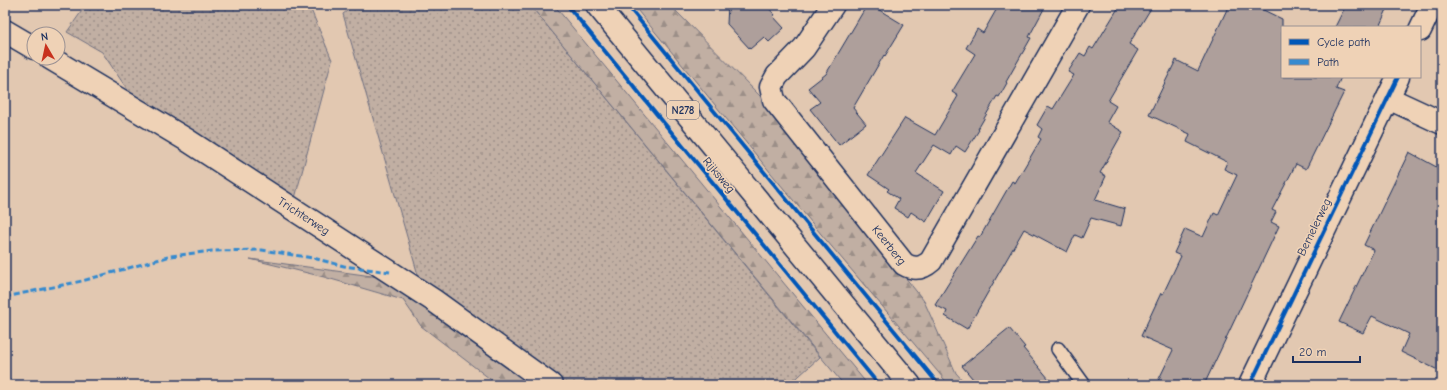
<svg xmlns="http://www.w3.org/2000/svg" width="1447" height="390" font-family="'Comic Neue',sans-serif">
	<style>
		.grass { fill: url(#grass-dots); stroke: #6e6f80 }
		.forest { fill: url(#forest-firs); stroke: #6e6f80 }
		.building { fill: #ae9f9b; stroke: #1b2f5e }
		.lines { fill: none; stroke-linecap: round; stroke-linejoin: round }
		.service-casing { stroke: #1b2f5e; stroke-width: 16 }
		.minor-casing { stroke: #1b2f5e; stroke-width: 25 }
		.tertiary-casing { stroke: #1b2f5e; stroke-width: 25 }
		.primary-casing { stroke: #1b2f5e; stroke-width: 25 }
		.service { stroke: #efd2b6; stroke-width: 13 }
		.minor { stroke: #efd2b6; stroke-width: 22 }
		.tertiary { stroke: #efd2b6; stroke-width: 22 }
		.primary { stroke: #efd2b6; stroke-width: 22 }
		.quiet { stroke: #368acf; stroke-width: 3; stroke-dasharray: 6 3; stroke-linecap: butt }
		.cycleway-casing { stroke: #efd2b6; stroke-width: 6 }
		.cycleway { stroke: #0057b8; stroke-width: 4 }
		.labels { text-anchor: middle; stroke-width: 3.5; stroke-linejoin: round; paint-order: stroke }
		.shield { fill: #efd2b6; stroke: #5b6078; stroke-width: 1 }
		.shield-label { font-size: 11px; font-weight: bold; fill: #1b2f5e }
		.street-label { font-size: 12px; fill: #1b2f5e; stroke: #efd2b6 }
	</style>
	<defs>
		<pattern id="grass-dots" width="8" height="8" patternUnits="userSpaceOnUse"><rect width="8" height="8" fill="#c1afa3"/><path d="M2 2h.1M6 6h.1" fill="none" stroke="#9c8f88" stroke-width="1.8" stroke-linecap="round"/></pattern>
		<pattern id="forest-firs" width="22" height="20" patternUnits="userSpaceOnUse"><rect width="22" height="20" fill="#c1afa3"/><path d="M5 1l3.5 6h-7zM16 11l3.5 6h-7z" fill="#9c8f88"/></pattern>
	</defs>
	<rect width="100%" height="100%" fill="#e2c8b1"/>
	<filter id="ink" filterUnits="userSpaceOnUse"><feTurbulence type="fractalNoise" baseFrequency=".025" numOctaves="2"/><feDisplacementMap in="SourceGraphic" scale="8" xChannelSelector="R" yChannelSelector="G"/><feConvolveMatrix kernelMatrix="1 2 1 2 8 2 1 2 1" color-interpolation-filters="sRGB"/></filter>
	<g filter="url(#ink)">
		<path class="grass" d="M86,5h223l23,55 -38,142 -163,-107 -29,-43 -35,-20z
			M355,5h175l290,352 -31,28h-223l-146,-103 -77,-268z"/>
		<path class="forest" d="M530,5h24l314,380h-24z
			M633,5h37l97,98 157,198 32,72 11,12h-18l-128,-151z
			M250,259l136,19 148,107h-36l-77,-59 -18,-26 -79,-23z"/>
		<path class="building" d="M728,5h38l9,10 -2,1 11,12 -15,14 -5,-5 -14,12 -23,-25z
			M867,5h4l33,20 -19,31 -1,-1 -31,53 13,16 -27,21 -29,-36 10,-7 -12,-14 18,-14z
			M999,5h47l-15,28 -2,4 2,1 -25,44 1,1 -8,14 -2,-1 -19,33 1,1 -14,22 -9,-6 -5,9 -17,-10 -18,28 28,18 -18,31 -15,-10 -3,5 -14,-9 5,-9 -12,-8 2,-2 -21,-14 37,-57 30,17 23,-39 -6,-4 23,-38 -9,-6 11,-19 6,4z
			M1120,5h33l-24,39 9,6 -30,51 8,5 -9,16 16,10 -23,41 6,3 -11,24 30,9 -4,17 -30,-8 -9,20 -7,-3 -8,17 -43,-23 -57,100 -22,-13 2,-5 -12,-6 43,-69 2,1 32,-56 3,2 26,-44 -3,-2 4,-8 -5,-4 11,-19 5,3 21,-34 -6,-3 12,-19 5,3 5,-9 3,2z
			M1229,5h24l29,14v58h59l-5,12 8,3 -38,77 -10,-5 -24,46 4,2 -5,10 8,4 -75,159h-48l17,-35 -32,-14 20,-43 2,1 18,-38 -7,-3 11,-24 18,8 11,-24 4,2 19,-40 -13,-6 3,-7 -40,-20 3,-8 -41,-19 27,-55 22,11z
			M1346,5h43l-10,22h-44z
			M1409,152l33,18v202l-41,-20 8,-18 -37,-18 -9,17 -24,-11 35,-72 -10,-5z
			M1009,328l16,19 -2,1 31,37h-76l-16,-19z"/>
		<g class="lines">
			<defs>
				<path id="service" d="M1058,349l26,36"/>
				<g id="minor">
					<path id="s1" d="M833,5l-29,43 -27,28 -6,11 3,13 130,164c10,6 18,5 27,-3l147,-256"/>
					<path d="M5,31l29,17"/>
					<path id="s2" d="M50,58l137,82 203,132 43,28 118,85"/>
					<path d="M1388,98l54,25"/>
				</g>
				<path id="tertiary" d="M1420,30l12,-25
					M1250,385l148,-308"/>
				<path id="primary" d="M597,5l313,380"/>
			</defs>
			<use href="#service" class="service-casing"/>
			<use href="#minor" class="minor-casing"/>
			<use href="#tertiary" class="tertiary-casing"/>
			<use href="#primary" class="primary-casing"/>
			<use href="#service" class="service"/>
			<use href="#minor" class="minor"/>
			<use href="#tertiary" class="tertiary"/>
			<use href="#primary" class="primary"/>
			<path class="quiet" d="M5,297l77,-16 89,-25 41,-5 50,-1 51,8 31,8 46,6"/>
			<defs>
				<path id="cycleway" d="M567,5l312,380
					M627,5l312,380
					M1250,385l148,-308"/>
			</defs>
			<use href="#cycleway" class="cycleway-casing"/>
			<use href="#cycleway" class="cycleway"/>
		</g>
	</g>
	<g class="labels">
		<rect class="shield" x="667" y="101" width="32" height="18" rx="3"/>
		<g class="shield-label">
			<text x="683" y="114">N278</text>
		</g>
		<g class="street-label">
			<text transform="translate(719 175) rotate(50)" y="4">Rijksweg</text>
			<text dy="4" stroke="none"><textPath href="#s2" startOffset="299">Trichterweg</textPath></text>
			<text transform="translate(1314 227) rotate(-64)" y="4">Bemelerweg</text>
			<text dy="4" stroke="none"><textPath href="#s1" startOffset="302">Keerberg</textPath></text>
		</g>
	</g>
	<rect width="1447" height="390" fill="none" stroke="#efd2b6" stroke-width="20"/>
	<rect x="10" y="10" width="1427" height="370" fill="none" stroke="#1b2f5e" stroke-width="1.5" filter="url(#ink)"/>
	<rect x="1281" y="26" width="140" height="52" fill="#efd2b6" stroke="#9a9193"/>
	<rect x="1289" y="39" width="20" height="6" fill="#0057b8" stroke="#9a9193"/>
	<text x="1317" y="46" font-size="12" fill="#1b2f5e">Cycle path</text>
	<rect x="1289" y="59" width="20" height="6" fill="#368acf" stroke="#9a9193"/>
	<text x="1317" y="66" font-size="12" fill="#1b2f5e">Path</text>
	<g transform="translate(46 46) rotate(351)"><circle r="19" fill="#efd2b6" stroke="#9a9193"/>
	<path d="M0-3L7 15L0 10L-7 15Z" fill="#c8321e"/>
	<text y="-6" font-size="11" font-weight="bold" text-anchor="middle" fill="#1b2f5e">N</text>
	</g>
	<path d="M1293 356v6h67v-6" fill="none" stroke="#1b2f5e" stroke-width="2"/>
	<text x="1299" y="356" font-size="12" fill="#1b2f5e" stroke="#efd2b6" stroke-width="3" paint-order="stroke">20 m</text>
</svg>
